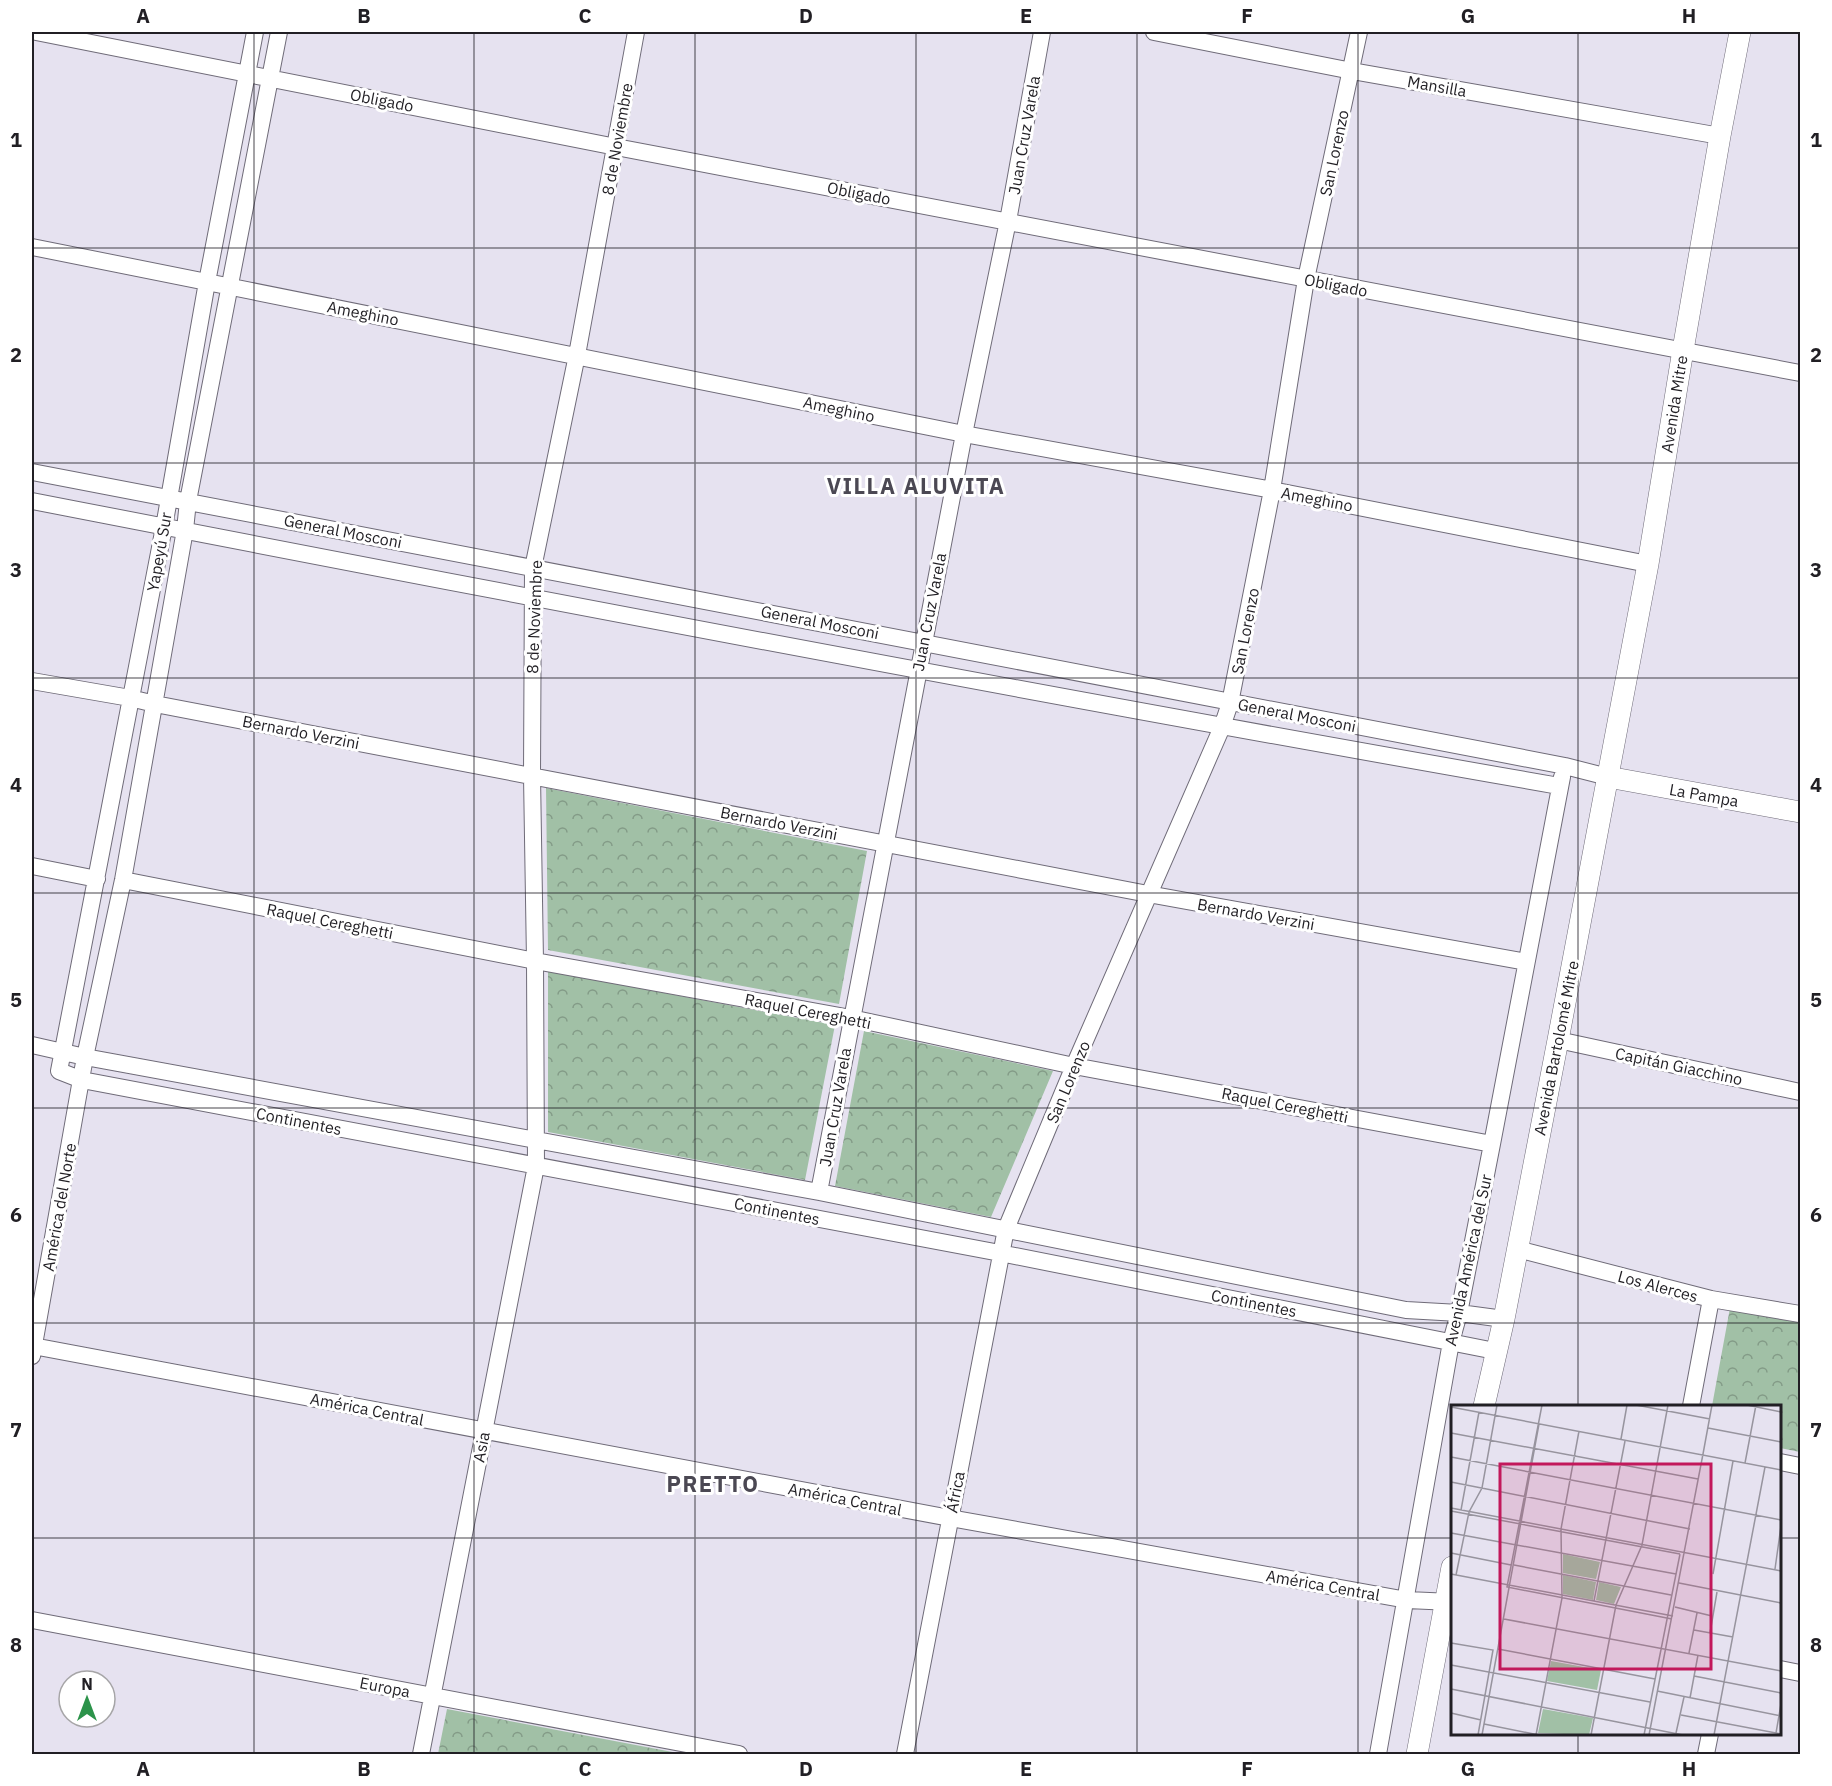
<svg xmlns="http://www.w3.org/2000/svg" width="1832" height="1786" font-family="'IBM Plex Sans',sans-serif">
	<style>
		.forest { fill: url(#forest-crowns) }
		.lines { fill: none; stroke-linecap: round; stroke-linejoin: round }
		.minor-casing { stroke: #6f6b78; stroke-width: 18 }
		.tertiary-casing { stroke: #6f6b78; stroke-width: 22 }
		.minor { stroke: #fff; stroke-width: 16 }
		.tertiary { stroke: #fff; stroke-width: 21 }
		.grid { fill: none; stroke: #211f24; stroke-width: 1.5; stroke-opacity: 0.55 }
		.labels { text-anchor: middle; stroke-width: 6; stroke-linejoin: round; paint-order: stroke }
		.street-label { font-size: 16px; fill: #211f24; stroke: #fff }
		.district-label { font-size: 22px; font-weight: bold; letter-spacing: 1.5px; fill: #4b4853; stroke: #fff }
		.inset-road { fill: none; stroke: #97949e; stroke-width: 1.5 }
		.view { fill: #c2185b; fill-opacity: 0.15; stroke: #c2185b; stroke-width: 3 }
		.inset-edge { fill: none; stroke: #211f24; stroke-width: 3 }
		.neatline { fill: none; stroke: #211f24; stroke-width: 2 }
		.grid-label { font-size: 20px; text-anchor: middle; font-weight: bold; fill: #211f24 }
	</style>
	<defs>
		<pattern id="forest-crowns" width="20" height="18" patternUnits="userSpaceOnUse" patternTransform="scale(1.5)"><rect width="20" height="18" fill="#a1c0a6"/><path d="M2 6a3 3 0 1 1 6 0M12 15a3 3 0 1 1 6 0" fill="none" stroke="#839b87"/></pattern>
	</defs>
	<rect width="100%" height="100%" fill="#e6e2f0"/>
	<path class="forest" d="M546,788l321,63 -28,153 -291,-54z
		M548,971l287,54 -30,155 -257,-48z
		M864,1031l189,40 -62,146 -156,-31z
		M1730,1308l70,12v132l-20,-4v-42h-68z
		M447,1709l236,45h-245z"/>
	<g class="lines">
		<defs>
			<path id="minor" d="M36,32l580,115 1184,226
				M255,32l-48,250 -43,245 -105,544 23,9 918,173 495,98
				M1154,32l198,39 368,65
				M32,247l932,187 308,56 376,74
				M32,472l1533,294 43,11
				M32,501c508,99 1017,196 1527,285
				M32,681l98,17 25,6 993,190 378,68
				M32,866l65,13
				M123,880l412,81 316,57 223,48 418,78
				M1558,1040l242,52
				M32,1045l53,12 734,135 587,118 53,3 45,6
				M819,1192l145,-758 44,-213 34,-189
				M1517,1249l194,50 89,15
				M33,1346l917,172 457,82 45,2
				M32,1356l53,-299 38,-177 62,-350 3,-29 91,-469
				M1691,1406l20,-107
				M1780,1462l20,4
				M32,1620l707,134
				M1780,1669l20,4
				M421,1754l115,-588 -1,-205 -3,-185 1,-208 44,-213 59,-323
				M905,1754l101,-525 68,-163 148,-339 8,-24 42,-213 34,-211 53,-247
				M1378,1754l73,-412 8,-29 33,-169 70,-367
				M1706,1754l4,-20"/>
			<path id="tertiary" d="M1608,777l192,35
				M1484,1406l20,-87 54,-279 90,-476 35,-214 37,-214 20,-104
				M1417,1754l35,-187"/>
		</defs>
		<use href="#minor" class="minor-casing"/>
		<use href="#tertiary" class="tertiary-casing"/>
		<use href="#minor" class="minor"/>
		<use href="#tertiary" class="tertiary"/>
	</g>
	<path class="grid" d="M254,32v1722M474,32v1722M695,32v1722M916,32v1722M1137,32v1722M1358,32v1722M1578,32v1374M32,248h1768M32,463h1768M32,678h1768M32,893h1768M32,1108h1768M32,1323h1768M32,1538h1420M1780,1538h20M1578,1734v20"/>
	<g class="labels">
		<g class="street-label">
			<text transform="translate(1437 86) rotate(10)" y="6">Mansilla</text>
			<text transform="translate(382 100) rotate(11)" y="6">Obligado</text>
			<text transform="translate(1024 135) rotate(-80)" y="6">Juan Cruz Varela</text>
			<text transform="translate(617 139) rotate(-80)" y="6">8 de Noviembre</text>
			<text transform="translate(1334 153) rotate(-78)" y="6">San Lorenzo</text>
			<text transform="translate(859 193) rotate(11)" y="6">Obligado</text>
			<text transform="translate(1336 285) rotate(11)" y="6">Obligado</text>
			<text transform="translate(363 313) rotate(11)" y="6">Ameghino</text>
			<text transform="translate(1674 404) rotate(-81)" y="6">Avenida Mitre</text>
			<text transform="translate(839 409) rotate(12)" y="6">Ameghino</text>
			<text transform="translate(1317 499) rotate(11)" y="6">Ameghino</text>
			<text transform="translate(343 531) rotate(11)" y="6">General Mosconi</text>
			<text transform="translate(159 552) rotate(-80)" y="6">Yapeyú Sur</text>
			<text transform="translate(929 612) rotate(-79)" y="6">Juan Cruz Varela</text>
			<text transform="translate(534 617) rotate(-88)" y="6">8 de Noviembre</text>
			<text transform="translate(820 622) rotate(11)" y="6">General Mosconi</text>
			<text transform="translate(1245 631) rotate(-79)" y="6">San Lorenzo</text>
			<text transform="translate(1297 715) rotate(11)" y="6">General Mosconi</text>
			<text transform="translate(301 732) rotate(11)" y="6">Bernardo Verzini</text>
			<text transform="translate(1704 795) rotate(10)" y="6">La Pampa</text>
			<text transform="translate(779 823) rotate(11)" y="6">Bernardo Verzini</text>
			<text transform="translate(1256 914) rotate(10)" y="6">Bernardo Verzini</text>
			<text transform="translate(330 921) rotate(11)" y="6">Raquel Cereghetti</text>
			<text transform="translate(808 1011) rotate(11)" y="6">Raquel Cereghetti</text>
			<text transform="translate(1556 1048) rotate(-79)" y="6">Avenida Bartolomé Mitre</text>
			<text transform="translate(1679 1066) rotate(12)" y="6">Capitán Giacchino</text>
			<text transform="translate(1068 1082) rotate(-67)" y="6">San Lorenzo</text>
			<text transform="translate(1285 1105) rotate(11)" y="6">Raquel Cereghetti</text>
			<text transform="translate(835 1107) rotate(-80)" y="6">Juan Cruz Varela</text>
			<text transform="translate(299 1121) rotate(11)" y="6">Continentes</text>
			<text transform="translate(59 1207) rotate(-80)" y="6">América del Norte</text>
			<text transform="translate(777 1211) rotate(11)" y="6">Continentes</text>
			<text transform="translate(1468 1260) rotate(-78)" y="6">Avenida América del Sur</text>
			<text transform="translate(1658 1286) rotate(15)" y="6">Los Alerces</text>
			<text transform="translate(1254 1303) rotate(11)" y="6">Continentes</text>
			<text transform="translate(367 1409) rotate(11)" y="6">América Central</text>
			<text transform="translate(481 1447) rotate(-79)" y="6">Asia</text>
			<text transform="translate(955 1492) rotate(-79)" y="6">África</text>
			<text transform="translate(845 1499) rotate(11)" y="6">América Central</text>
			<text transform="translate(1323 1585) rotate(10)" y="6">América Central</text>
			<text transform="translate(385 1687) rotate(11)" y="6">Europa</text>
		</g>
		<g class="district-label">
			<text x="916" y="494">VILLA ALUVITA</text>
			<text x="713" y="1492">PRETTO</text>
		</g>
	</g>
	<g transform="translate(1451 1405)">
		<rect width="330" height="330" fill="#e6e2f0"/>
		<path d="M112,149l37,8 -4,17 -33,-6zM112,170l33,7 -3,18 -30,-6zM148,177l22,5 -7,17 -18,-4zM100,256l50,9 -4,20 -50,-9zM92,304l50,9 -4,17 -51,-2z" fill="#a1c0a6"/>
		<path class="inset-road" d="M91,0l-35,182 165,32M185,0l74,14M296,0l34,7M0,2l330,63M257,23l73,14M0,28l247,46M170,34l6,-34M252,49l9,-49M0,52l330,63M294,58l11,-58M0,77l239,47M0,103l330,63M10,105l18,-98M0,106l229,43M0,128l225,41M0,148l60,12M63,160l157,30M324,164l6,-43M0,169l222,42M262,169l20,-113M5,170l13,-63 13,-24 15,-83M228,178l102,20M143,196l31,-160M224,202l37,9M53,214l277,52M243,225l39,7M259,228l7,-41M0,238l42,7 -15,85M47,244l157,30M238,248l8,-40M0,260l199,37M243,271l87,17M0,284l232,46M206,286l124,25M239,293l8,-43M0,308l30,7M230,310l100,19M33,319l55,11M225,328l8,-36M325,328l5,-29M31,330l57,-311M85,330l26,-137 -1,-69 18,-98M140,330l25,-130 26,-60 26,-140M193,330l36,-181M198,330l54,-281M263,330l51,-268"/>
		<path class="view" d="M49,59h211v205h-211z"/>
		<rect width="330" height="330" class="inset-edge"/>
	</g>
	<rect width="1832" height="1786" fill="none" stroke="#ffffff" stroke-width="66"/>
	<g transform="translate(87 1699)"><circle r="28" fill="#ffffff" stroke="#a6a5a7" stroke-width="1.5"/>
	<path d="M0-4.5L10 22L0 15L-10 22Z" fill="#2c934a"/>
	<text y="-9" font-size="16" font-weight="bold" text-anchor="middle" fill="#211f24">N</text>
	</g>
	<rect x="33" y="33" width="1766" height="1720" class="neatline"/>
	<g class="grid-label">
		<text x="143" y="23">A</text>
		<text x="364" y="23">B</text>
		<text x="585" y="23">C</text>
		<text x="806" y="23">D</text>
		<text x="1026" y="23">E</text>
		<text x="1247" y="23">F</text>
		<text x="1468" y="23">G</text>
		<text x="1689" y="23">H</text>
		<text x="16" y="147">1</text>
		<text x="1816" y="147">1</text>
		<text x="16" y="362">2</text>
		<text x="1816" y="362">2</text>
		<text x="16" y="577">3</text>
		<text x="1816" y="577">3</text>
		<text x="16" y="792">4</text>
		<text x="1816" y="792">4</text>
		<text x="16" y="1007">5</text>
		<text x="1816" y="1007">5</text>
		<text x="16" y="1222">6</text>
		<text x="1816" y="1222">6</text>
		<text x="16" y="1437">7</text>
		<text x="1816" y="1437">7</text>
		<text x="16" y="1652">8</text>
		<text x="1816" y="1652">8</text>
		<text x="143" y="1776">A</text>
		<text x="364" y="1776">B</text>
		<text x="585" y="1776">C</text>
		<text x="806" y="1776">D</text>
		<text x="1026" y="1776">E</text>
		<text x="1247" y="1776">F</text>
		<text x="1468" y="1776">G</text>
		<text x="1689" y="1776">H</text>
	</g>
</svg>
